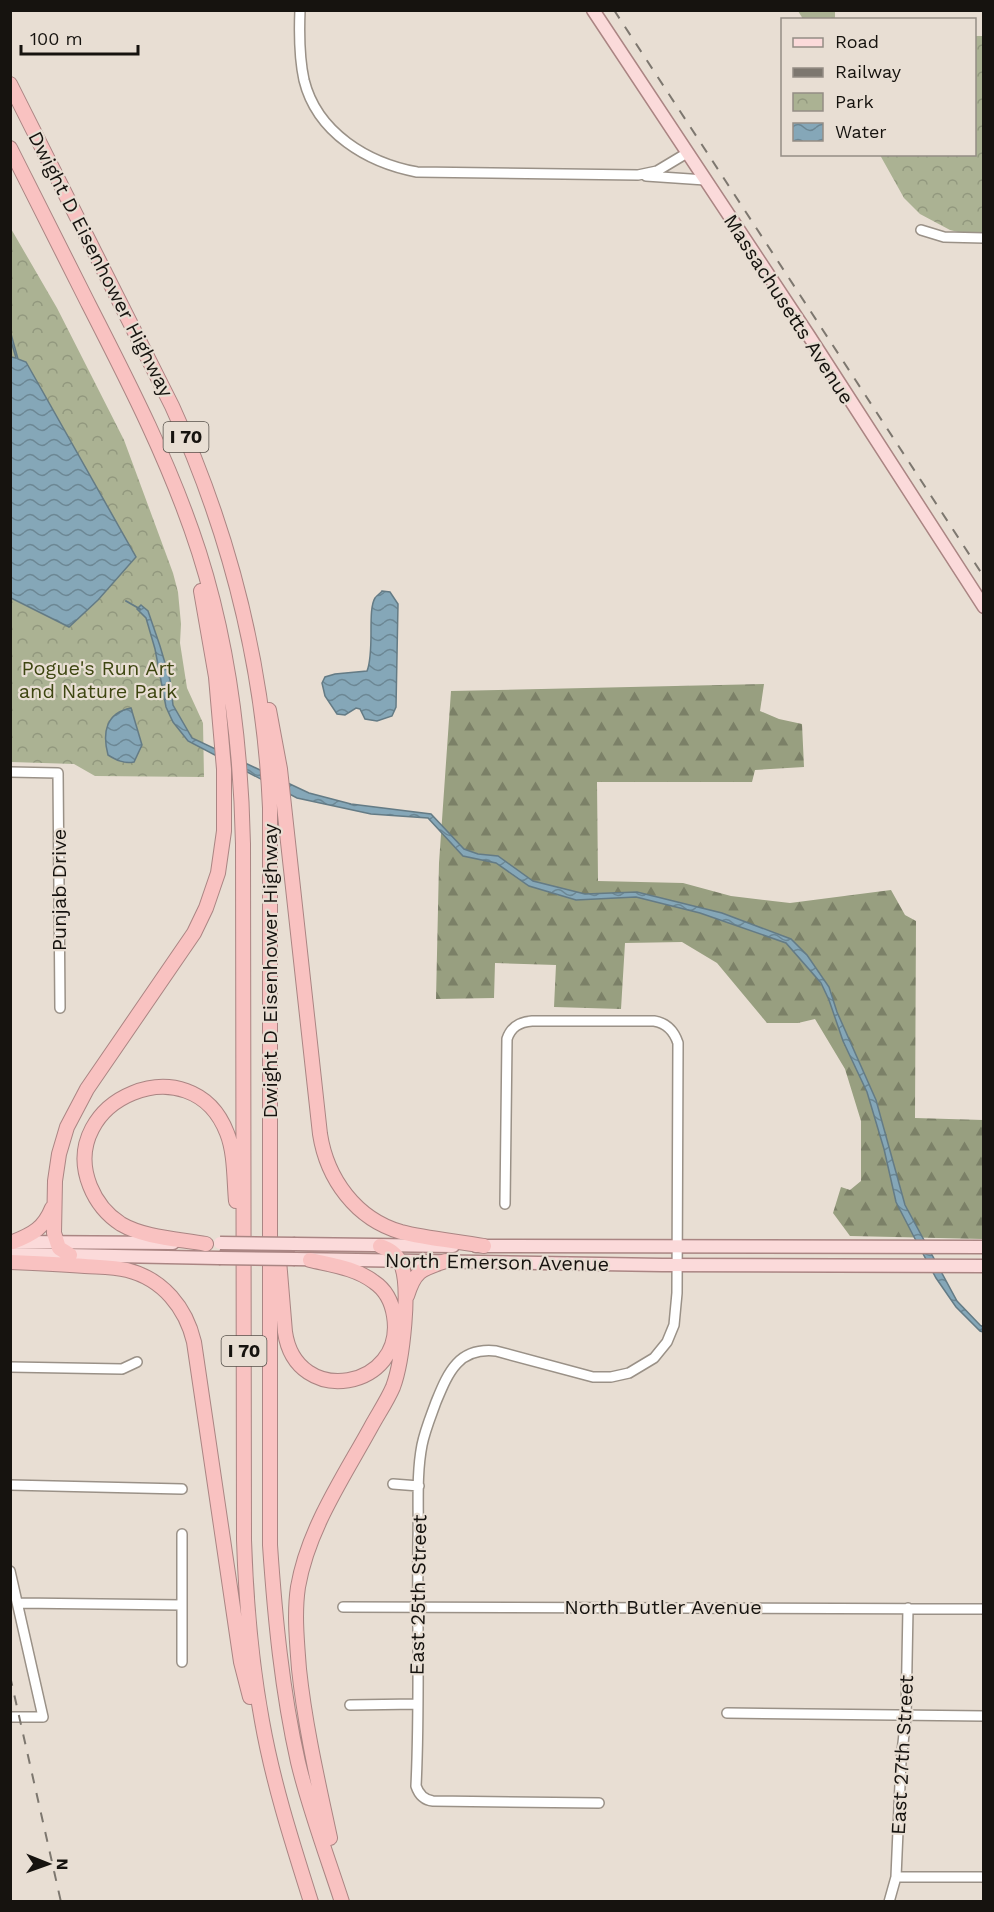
<svg xmlns="http://www.w3.org/2000/svg" width="994" height="1912" font-family="'Work Sans',sans-serif">
	<style>
		.forest { fill: url(#forest-firs) }
		.park { fill: url(#park-crowns) }
		.water { fill: url(#water-waves); stroke: #647b85; stroke-width: 1.5 }
		.lines { fill: none; stroke-linecap: round; stroke-linejoin: round }
		.stream { stroke: #647b85; stroke-width: 2 }
		.minor-casing { stroke: #9a9187; stroke-width: 12 }
		.major-casing { stroke: #aa8583; stroke-width: 15 }
		.highway-casing { stroke: #aa8583; stroke-width: 16 }
		.minor { stroke: #fff; stroke-width: 9 }
		.major { stroke: #fbdada; stroke-width: 12 }
		.highway { stroke: #f9c2c1; stroke-width: 14 }
		.rail { stroke: #7d776f; stroke-width: 2; stroke-dasharray: 10 10; stroke-linecap: butt }
		.major-bridge-casing { stroke: #aa8583; stroke-width: 15; stroke-linecap: butt }
		.major-bridge { stroke: #fbdada; stroke-width: 12 }
		.labels { text-anchor: middle; stroke-width: 4.5; stroke-linejoin: round; paint-order: stroke }
		.shield { fill: #e8ded3; stroke: #55504a; stroke-width: 1.5 }
		.shield-label { font-size: 18px; font-weight: bold; fill: #16130f }
		.street-label { font-size: 20px; fill: #16130f; stroke: #e8ded3 }
		.park-label { font-size: 20px; fill: #3e4611; stroke: #e8ded3 }
	</style>
	<defs>
		<pattern id="forest-firs" width="22" height="20" patternUnits="userSpaceOnUse" patternTransform="scale(1.5)"><rect width="22" height="20" fill="#989f80"/><path d="M5 1l3.5 6h-7zM16 11l3.5 6h-7z" fill="#7b8067"/></pattern>
		<pattern id="park-crowns" width="20" height="18" patternUnits="userSpaceOnUse" patternTransform="scale(1.5)"><rect width="20" height="18" fill="#abb293"/><path d="M2 6a3 3 0 1 1 6 0M12 15a3 3 0 1 1 6 0" fill="none" stroke="#92987e"/></pattern>
		<pattern id="water-waves" width="16" height="10" patternUnits="userSpaceOnUse" patternTransform="scale(1.5)"><rect width="16" height="10" fill="#85a7b8"/><path d="M0 5q4-4 8 0t8 0" fill="none" stroke="#6c8794"/></pattern>
	</defs>
	<rect width="100%" height="100%" fill="#e8ded3"/>
	<path class="forest" d="M764,684l-4,27 19,8 23,5 2,43 -49,3 -3,12h-155l1,99 85,2 48,13 59,7 101,-13 14,25 11,6 -1,197 68,2v119l-133,-3 -17,-23 8,-26 9,3 11,-9v-60l-16,-52 -30,-50 -17,4h-31l-50,-60 -35,-21 -57,1 -4,66 -67,-2 2,-42 -61,-2 -1,35 -58,1 3,-136 12,-172z"/>
	<path class="park" d="M798,11h37v8h-32z
		M975,36h9l-1,196 -21,1 -12,-3 -30,-16 -16,-16 -24,-43 94,-1z
		M10,227l47,81 67,132 49,133 5,19 3,32 -1,19 7,45 16,35 1,54 -109,-1 -21,-12 -63,-2z"/>
	<path class="water" d="M11,334l7,25 8,3 110,195 -38,43 -29,27 -58,-29v-241l5,1 -5,-17z
		M382,591l8,1 8,12 -2,103 -4,9 -15,5 -12,-2 -5,-10 -4,-1 -11,7 -8,-1 -12,-18 -3,-13 3,-6 10,-3 32,-3c8,-20 0,-60 8,-73 0,-1 7,-6 7,-7z
		M141,605l7,6 12,35 10,34 3,25 19,33 117,55 42,11 80,10 33,35 14,5 20,2 35,25 52,13 52,-2 85,21 69,26 16,16 22,32 8,25 39,88 29,105 52,96 23,24 3,2v5l-3,-1 -24,-24 -20,-29 -23,-43 -17,-33 -12,-53 -17,-57 -24,-51 -14,-41 -8,-17 -35,-40 -86,-30 -64,-16 -60,3 -47,-14 -33,-23 -33,-7 -35,-38 -57,-4 -74,-16 -109,-57 -15,-19 -7,-15 -11,-58 -9,-31 -9,-9z
		M131,708l11,37 -8,17c-10,2 -18,-2 -26,-7 -6,-23 -2,-42 23,-47z"/>
	<g class="lines">
		<path class="stream" d="M126,601l14,8"/>
		<defs>
			<path id="minor" d="M300,10c-1,24 -1,47 4,70 13,53 64,83 113,92l221,3 19,-4 30,-18
				M646,176l59,4
				M921,230l23,7 40,1
				M10,772l48,1 2,235
				M505,1204l2,-165c4,-12 12,-17 25,-18h122c13,2 20,10 24,22l-1,250 -3,32 -7,17 -13,16 -25,15 -18,4h-18l-97,-26c-38,-4 -48,22 -60,51 -5,14 -11,28 -14,43 -6,31 -3,64 -4,95 -1,82 2,165 -2,246 3,9 8,14 17,15l166,2
				M10,1367l112,2 15,-7
				M393,1484l26,2
				M10,1485l172,4
				M182,1534v128
				M10,1571l33,146h-33
				M18,1603l164,2
				M343,1607l641,2
				M350,1705l67,-1
				M727,1713l257,3
				M896,1877h88
				M889,1902l7,-25 5,-116 5,-45 2,-108"/>
			<path id="major" d="M593,10l216,326 175,271
				M14,1242l159,1
				M295,1244l158,2
				M476,1246l508,1
				M10,1254l209,4
				M295,1259l367,6 322,1"/>
			<path id="highway" d="M10,84l162,322c58,127 92,262 98,402v737c5,73 12,146 28,217 11,46 29,94 44,140
				M10,148c26,52 52,104 78,155 42,82 83,162 111,249 30,94 42,193 44,292l1,696c2,61 7,121 18,181 11,62 30,121 49,181
				M269,710l11,59 40,365c7,45 36,85 81,98 27,7 56,9 83,14
				M13,1242c20,-8 31,-14 39,-34
				M206,1244c-27,-5 -61,-6 -85,-20 -14,-9 -25,-23 -31,-38 -34,-86 102,-144 137,-53 8,20 7,46 9,68
				M278,1248l7,84c11,77 121,57 109,-16 -2,-13 -8,-26 -20,-34 -18,-14 -43,-17 -64,-22
				M70,1255l-11,-7 -5,-15 1,-52 4,-27 8,-27 20,-38 107,-156 12,-25 12,-35 6,-42v-62l-8,-92 -15,-86
				M10,1262c26,1 50,2 75,4 14,1 29,1 42,4 36,9 59,38 67,72l47,320 9,35
				M407,1296c8,-26 15,-27 39,-35
				M330,1838c-12,-56 -25,-112 -31,-169 -2,-27 -5,-55 -1,-82 10,-58 45,-109 73,-160 7,-13 16,-26 22,-40 9,-24 19,-103 7,-125 -4,-9 -11,-13 -20,-16"/>
		</defs>
		<use href="#minor" class="minor-casing"/>
		<use href="#major" class="major-casing"/>
		<use href="#highway" class="highway-casing"/>
		<use href="#minor" class="minor"/>
		<use href="#major" class="major"/>
		<use href="#highway" class="highway"/>
		<path class="rail" d="M614,10l370,567
			M10,1676l51,226"/>
		<defs>
			<path id="major-bridge" d="M220,1243l75,1
				M219,1258l76,1"/>
		</defs>
		<use href="#major-bridge" class="major-bridge-casing"/>
		<use href="#major-bridge" class="major-bridge"/>
	</g>
	<g class="labels">
		<g class="shield">
			<rect x="163.5" y="422" width="45" height="30" rx="4.5"/>
			<rect x="221.5" y="1336" width="45" height="30" rx="4.5"/>
		</g>
		<g class="shield-label">
			<text x="186" y="443">I 70</text>
			<text x="244" y="1357">I 70</text>
		</g>
		<g class="street-label">
			<text transform="translate(101 264) rotate(63)" y="7">Dwight D Eisenhower Highway</text>
			<text transform="translate(789 309) rotate(57)" y="7">Massachusetts Avenue</text>
			<text transform="translate(59 890) rotate(-90)" y="7">Punjab Drive</text>
			<text transform="translate(270 971) rotate(-90)" y="7">Dwight D Eisenhower Highway</text>
			<text transform="translate(497 1262) rotate(1)" y="7">North Emerson Avenue</text>
			<text transform="translate(418 1595) rotate(-89)" y="7">East 25th Street</text>
			<text x="663" y="1614">North Butler Avenue</text>
			<text transform="translate(902 1755) rotate(-87)" y="7">East 27th Street</text>
		</g>
		<g class="park-label">
			<text x="98" y="675">Pogue's Run Art<tspan x="98" dy="23">and Nature Park</tspan></text>
		</g>
	</g>
	<rect width="994" height="1912" fill="none" stroke="#16130f" stroke-width="24"/>
	<rect x="781" y="18" width="195" height="138" fill="#e8ded3" stroke="#948d85" stroke-width="1.5"/>
	<rect x="793" y="38" width="30" height="9" fill="#fbdada" stroke="#948d85" stroke-width="1.5"/>
	<text x="835" y="48" font-size="18" fill="#16130f">Road</text>
	<rect x="793" y="68" width="30" height="9" fill="#7d776f" stroke="#948d85" stroke-width="1.5"/>
	<text x="835" y="78" font-size="18" fill="#16130f">Railway</text>
	<rect x="793" y="93" width="30" height="18" fill="url(#park-crowns)" stroke="#948d85" stroke-width="1.5"/>
	<text x="835" y="108" font-size="18" fill="#16130f">Park</text>
	<rect x="793" y="123" width="30" height="18" fill="url(#water-waves)" stroke="#948d85" stroke-width="1.5"/>
	<text x="835" y="138" font-size="18" fill="#16130f">Water</text>
	<g transform="translate(48 1864) rotate(91)" stroke="#e8ded3" stroke-width="4.5" paint-order="stroke">
	<path d="M0-4.5L10 22L0 15L-10 22Z" fill="#16130f"/>
	<text y="-9" font-size="16" font-weight="bold" text-anchor="middle" fill="#16130f">N</text>
	</g>
	<path d="M21 45v9h117v-9" fill="none" stroke="#16130f" stroke-width="3"/>
	<text x="30" y="45" font-size="18" fill="#16130f" stroke="#e8ded3" stroke-width="4.5" paint-order="stroke">100 m</text>
</svg>
